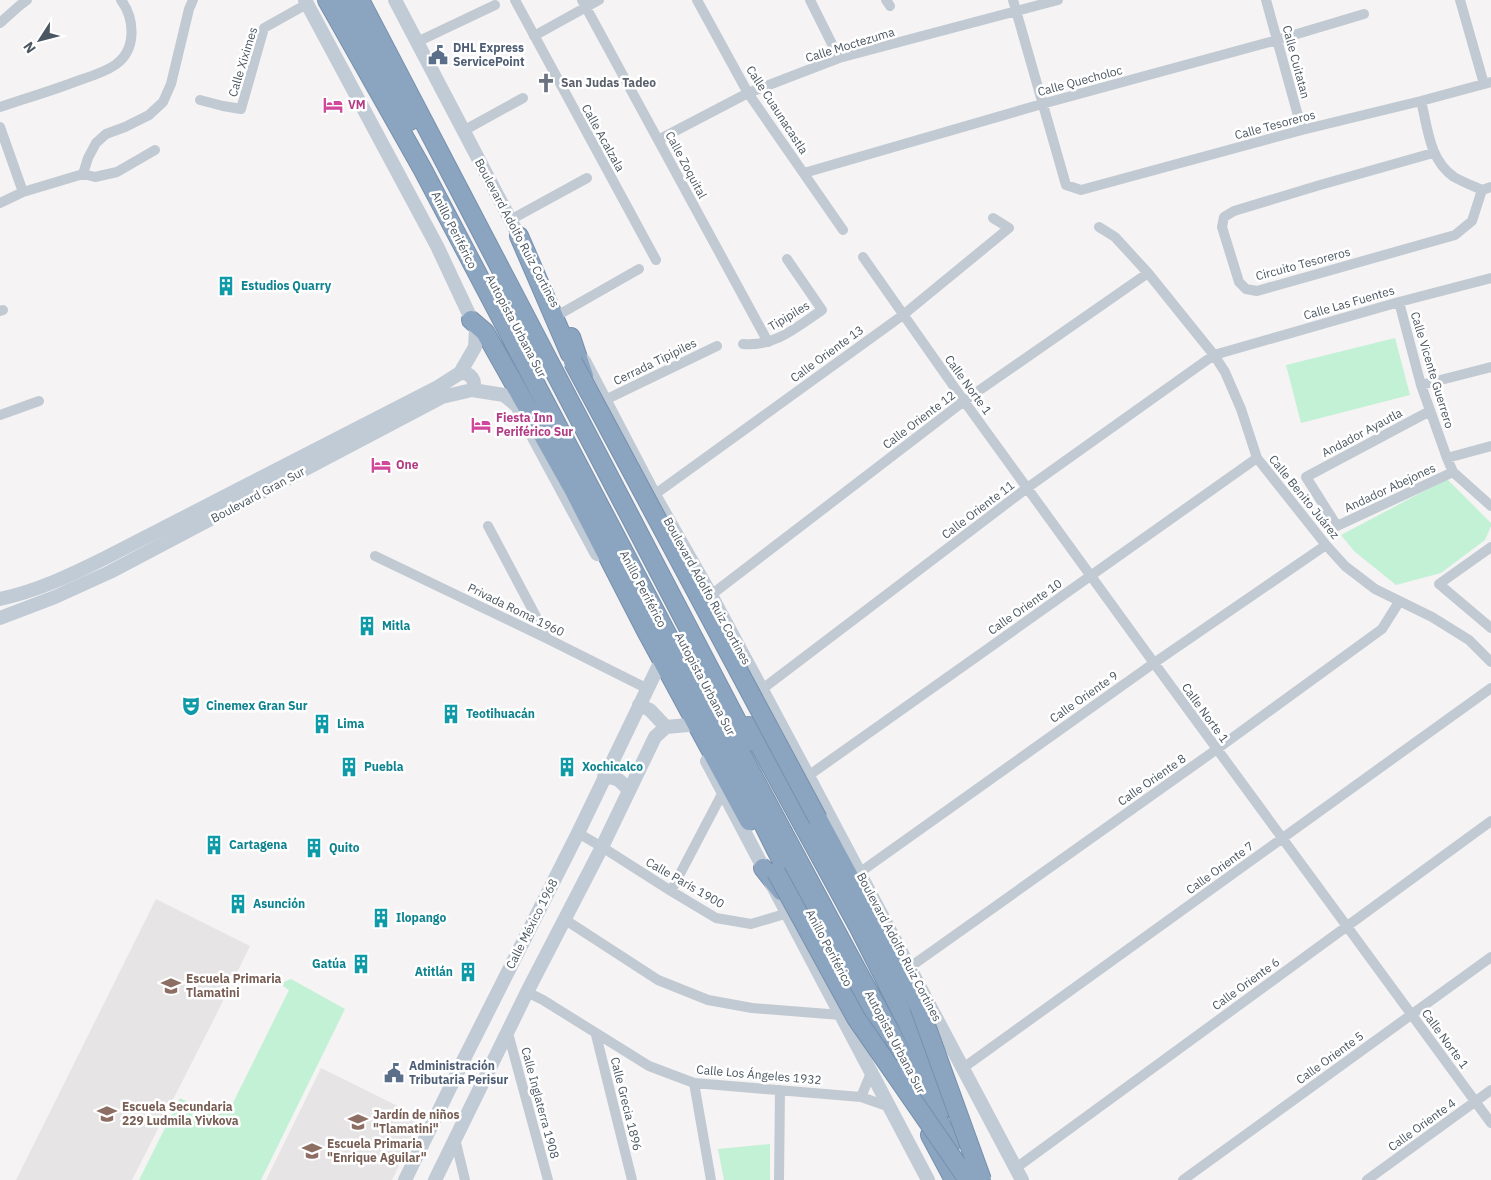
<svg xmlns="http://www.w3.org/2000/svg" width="1491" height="1180" font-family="'IBM Plex Sans',sans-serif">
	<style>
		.education { fill: #e6e4e5 }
		.green { fill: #c3f1d5 }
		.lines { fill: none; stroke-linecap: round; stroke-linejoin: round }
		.highway-casing { stroke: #7690ad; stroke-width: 20 }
		.street { stroke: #c1cad2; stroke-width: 10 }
		.secondary { stroke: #c1cbd6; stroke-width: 14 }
		.highway { stroke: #8ba5c1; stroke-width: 18 }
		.highway-bridge-casing { stroke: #7690ad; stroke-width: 20; stroke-linecap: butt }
		.highway-bridge { stroke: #8ba5c1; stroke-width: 18 }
		.labels { text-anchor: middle; stroke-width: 5; stroke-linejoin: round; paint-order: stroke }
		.street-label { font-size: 12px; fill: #4a5661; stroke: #fff }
		.service-label { font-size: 12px; font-weight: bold; fill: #4e5e75; stroke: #fff; text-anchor: start }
		.worship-label { font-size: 12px; font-weight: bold; fill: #5b616d; stroke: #fff; text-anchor: start }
		.hotel-label { font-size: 12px; font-weight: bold; fill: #b23c85; stroke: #fff; text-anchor: start }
		.culture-label { font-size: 12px; font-weight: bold; fill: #0d838f; stroke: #fff; text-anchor: start }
		.education-label { font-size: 12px; font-weight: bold; fill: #785e54; stroke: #fff; text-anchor: start }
	</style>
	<rect width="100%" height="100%" fill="#f5f3f3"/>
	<path class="education" d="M156,899l94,47 -35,71 -83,163h-116z
		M321,1068l101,50 -30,62h-126z"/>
	<path class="green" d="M1395,338l15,57 -109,28 -15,-58z
		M1447,479l44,44v3l-6,14 -44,33 -45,12 -42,-34 -13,-16z
		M291,979l54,30 -84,171h-122l41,-82 37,19 5,-7 6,3 61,-123 -6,-4 1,-4z
		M770,1144v36h-46l-6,-31z"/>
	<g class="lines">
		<defs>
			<path id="highway" d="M327,0l96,170 272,517 81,163 101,187
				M346,0l64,121
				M360,0l388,742
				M519,236l51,118
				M471,320l14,12 87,155 74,144 103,190
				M571,337l13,39
				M749,726l110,202 91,180
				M728,729l116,217 107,198
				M818,819l101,187
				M763,868l18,23
				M930,1135l24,45"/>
		</defs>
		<use href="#highway" class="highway-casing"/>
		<path class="street" d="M515,0l141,260
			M582,0l186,342
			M697,0l51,93 95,137
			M810,0l29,58
			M886,0l4,6
			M1013,0l53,185 15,5 221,-60 119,-29 70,-19
			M1266,0l36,130
			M1460,0l24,84
			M0,23l19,-17 8,-6
			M534,36l65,-36
			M417,42l78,-37
			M200,100l23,6 18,3 23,-81 43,-24
			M1421,101c7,27 8,59 33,76 9,5 19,9 28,13l9,-3
			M0,107c27,-9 54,-17 80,-27 12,-4 25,-8 35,-15 22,-15 20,-46 6,-65
			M0,127l23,65
			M463,131l60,-33
			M658,140l90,-47 91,-35 219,-58
			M1433,153l-113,32 -86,26 -10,6 -2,10 17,55 7,7 11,2 198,-56 17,-14 10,-31
			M804,173l238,-69 235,-64 87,-26
			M83,174l5,-16 8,-15 10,-9 19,-7 24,-12 14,-13 8,-18 18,-75 4,-9
			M83,174l12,3 22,-5 38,-22
			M0,203l23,-11 60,-18
			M510,220l77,-42
			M1099,227l16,10 33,36 66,82 11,17 16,37 16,49 69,87 19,21 30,23 57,28 37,23 22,22
			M863,257l101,144 190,262 337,460
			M1399,302l22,83 26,73 6,14 38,34
			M0,311l3,-1
			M560,314l79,-45
			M743,344c32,3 54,-17 79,-34l-35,-51
			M1421,385l70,-18
			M605,400l112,-54
			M1430,411l-124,66 31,49 116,-54
			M0,415l39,-14
			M1447,458l44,-12
			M654,495l249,-180 106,-87 -16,-10
			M488,526l60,113
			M1491,547l-52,37 52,44
			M375,556l173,83 98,49
			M711,595l253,-194 184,-128
			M761,690l266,-202 187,-133 185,-53 92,-24
			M808,776l449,-318
			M578,833l24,14 69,44 45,27 35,6 37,-11
			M859,873l295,-210 172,-118
			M671,891l52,-99
			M564,919l94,61 50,20 44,8 89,7
			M910,967l307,-218 165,-120 17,-27
			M527,992l16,8 106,66 45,17 167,14 29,10
			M508,1033l40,147
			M596,1035l36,145
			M963,1068l528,-380
			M694,1083l17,97
			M861,1097l10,-24
			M455,1139l10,41
			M1016,1168l475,-347
			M779,1180l1,-90
			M1183,1180l308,-223
			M1367,1180l124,-90"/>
		<path class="secondary" d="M305,0l132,246 38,81
			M395,0l128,244
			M584,361l70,134 57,100 97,181 214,404
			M460,373c11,-1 17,8 12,17
			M516,404l81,150
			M0,599c37,-8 71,-24 105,-41l333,-171 22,-14 15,-26 1,-17
			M0,618l55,-21 55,-25 332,-175 30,-7 32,5 12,10
			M639,705l11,5 16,17
			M707,761l221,419
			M604,777c14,0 17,4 25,14
			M405,1180l59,-121 114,-226 80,-166
			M435,1180l92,-188 75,-145 53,-110 11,-10 22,-2"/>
		<use href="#highway" class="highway"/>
		<defs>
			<path id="highway-bridge" d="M573,362l245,457
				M776,872l80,146 112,162
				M919,1006l63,174"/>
		</defs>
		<use href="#highway-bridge" class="highway-bridge-casing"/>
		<use href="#highway-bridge" class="highway-bridge"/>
	</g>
	<defs>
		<symbol id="civic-bare" viewBox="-9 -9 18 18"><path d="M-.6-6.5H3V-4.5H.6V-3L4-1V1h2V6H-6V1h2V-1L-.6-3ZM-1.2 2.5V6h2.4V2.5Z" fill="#5c6f8a" stroke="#fff" stroke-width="2.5" paint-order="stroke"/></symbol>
		<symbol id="church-bare" viewBox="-9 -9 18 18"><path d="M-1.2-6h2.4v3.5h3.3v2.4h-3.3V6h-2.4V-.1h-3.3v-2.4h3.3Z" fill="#6b7280" stroke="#fff" stroke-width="2.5" paint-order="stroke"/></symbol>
		<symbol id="hotel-bare" viewBox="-9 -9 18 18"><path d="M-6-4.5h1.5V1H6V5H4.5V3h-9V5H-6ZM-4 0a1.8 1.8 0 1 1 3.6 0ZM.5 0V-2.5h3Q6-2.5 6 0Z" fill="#d1479c" stroke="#fff" stroke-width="2.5" paint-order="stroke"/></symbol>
		<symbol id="building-bare" viewBox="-9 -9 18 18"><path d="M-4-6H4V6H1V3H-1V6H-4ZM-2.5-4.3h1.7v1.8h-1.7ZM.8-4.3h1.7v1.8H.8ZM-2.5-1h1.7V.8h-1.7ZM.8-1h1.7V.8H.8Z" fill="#0f9aa8" stroke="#fff" stroke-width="2.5" paint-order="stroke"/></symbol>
		<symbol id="theatre-bare" viewBox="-9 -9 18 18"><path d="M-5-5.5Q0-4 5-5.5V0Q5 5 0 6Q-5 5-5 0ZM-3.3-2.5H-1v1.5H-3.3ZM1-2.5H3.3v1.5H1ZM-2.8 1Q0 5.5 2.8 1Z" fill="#0f9aa8" stroke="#fff" stroke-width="2.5" paint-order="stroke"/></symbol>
		<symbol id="school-bare" viewBox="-9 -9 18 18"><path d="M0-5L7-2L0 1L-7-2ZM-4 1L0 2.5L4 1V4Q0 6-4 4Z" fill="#8d6e63" stroke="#fff" stroke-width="2.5" paint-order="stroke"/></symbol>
	</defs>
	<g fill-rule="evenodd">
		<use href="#civic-bare" x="424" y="41" width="28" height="28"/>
		<use href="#church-bare" x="532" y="69" width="28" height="28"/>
		<use href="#hotel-bare" x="319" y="91" width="28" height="28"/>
		<use href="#building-bare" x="212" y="272" width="28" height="28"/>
		<use href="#hotel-bare" x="467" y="411" width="28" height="28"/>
		<use href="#hotel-bare" x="367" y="451" width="28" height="28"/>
		<use href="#building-bare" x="353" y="612" width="28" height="28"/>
		<use href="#theatre-bare" x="177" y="692" width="28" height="28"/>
		<use href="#building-bare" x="437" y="700" width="28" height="28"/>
		<use href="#building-bare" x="308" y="710" width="28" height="28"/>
		<use href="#building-bare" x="335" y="753" width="28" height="28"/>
		<use href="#building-bare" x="553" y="753" width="28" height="28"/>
		<use href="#building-bare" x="200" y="831" width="28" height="28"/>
		<use href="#building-bare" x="300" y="834" width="28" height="28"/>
		<use href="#building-bare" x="224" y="890" width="28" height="28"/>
		<use href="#building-bare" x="367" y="904" width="28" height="28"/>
		<use href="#building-bare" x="347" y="950" width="28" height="28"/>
		<use href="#building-bare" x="454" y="958" width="28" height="28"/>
		<use href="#school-bare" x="157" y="972" width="28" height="28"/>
		<use href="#civic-bare" x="380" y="1059" width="28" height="28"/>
		<use href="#school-bare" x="93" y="1100" width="28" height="28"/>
		<use href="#school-bare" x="344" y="1108" width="28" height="28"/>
		<use href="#school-bare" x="298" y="1137" width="28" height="28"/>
	</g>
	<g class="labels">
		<g class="street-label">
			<text transform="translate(850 45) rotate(-17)" y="4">Calle Moctezuma</text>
			<text transform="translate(243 62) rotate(-73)" y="4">Calle Xiximes</text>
			<text transform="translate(1296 62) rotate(75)" y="4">Calle Cuitatan</text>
			<text transform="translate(1080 81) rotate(-15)" y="4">Calle Quecholoc</text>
			<text transform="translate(777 110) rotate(57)" y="4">Calle Cuaunacastla</text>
			<text transform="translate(1275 125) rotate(-15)" y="4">Calle Tesoreros</text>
			<text transform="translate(603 138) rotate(61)" y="4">Calle Acalzala</text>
			<text transform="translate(686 165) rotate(62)" y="4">Calle Zoquital</text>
			<text transform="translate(454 230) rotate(63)" y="4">Anillo Periférico</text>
			<text transform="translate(517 233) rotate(62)" y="4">Boulevard Adolfo Ruiz Cortines</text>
			<text transform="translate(1303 264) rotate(-15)" y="4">Circuito Tesoreros</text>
			<text transform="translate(1349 303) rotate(-16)" y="4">Calle Las Fuentes</text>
			<text transform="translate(789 316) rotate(-31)" y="4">Tipipiles</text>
			<text transform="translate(516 326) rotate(62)" y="4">Autopista Urbana Sur</text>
			<text transform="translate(827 354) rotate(-36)" y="4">Calle Oriente 13</text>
			<text transform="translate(655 362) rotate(-26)" y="4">Cerrada Tipipiles</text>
			<text transform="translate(1432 370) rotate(73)" y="4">Calle Vicente Guerrero</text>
			<text transform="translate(968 385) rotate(54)" y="4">Calle Norte 1</text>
			<text transform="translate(919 420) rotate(-37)" y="4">Calle Oriente 12</text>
			<text transform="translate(1362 433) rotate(-28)" y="4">Andador Ayautla</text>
			<text transform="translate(1390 488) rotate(-25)" y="4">Andador Abejones</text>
			<text transform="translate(258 495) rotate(-28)" y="4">Boulevard Gran Sur</text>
			<text transform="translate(1304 497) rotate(51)" y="4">Calle Benito Juárez</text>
			<text transform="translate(978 510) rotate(-37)" y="4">Calle Oriente 11</text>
			<text transform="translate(643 589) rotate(62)" y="4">Anillo Periférico</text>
			<text transform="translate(707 591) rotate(61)" y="4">Boulevard Adolfo Ruiz Cortines</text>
			<text transform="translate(1025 607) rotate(-35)" y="4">Calle Oriente 10</text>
			<text transform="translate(516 610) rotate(26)" y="4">Privada Roma 1960</text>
			<text transform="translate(705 684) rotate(62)" y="4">Autopista Urbana Sur</text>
			<text transform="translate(1084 697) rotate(-35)" y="4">Calle Oriente 9</text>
			<text transform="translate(1205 713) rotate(54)" y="4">Calle Norte 1</text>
			<text transform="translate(1152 780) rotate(-35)" y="4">Calle Oriente 8</text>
			<text transform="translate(1220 868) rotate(-36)" y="4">Calle Oriente 7</text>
			<text transform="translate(685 883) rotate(30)" y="4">Calle París 1900</text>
			<text transform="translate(532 924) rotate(-63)" y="4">Calle México 1968</text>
			<text transform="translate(899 947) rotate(62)" y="4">Boulevard Adolfo Ruiz Cortines</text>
			<text transform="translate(829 948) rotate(62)" y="4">Anillo Periférico</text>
			<text transform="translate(1246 984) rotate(-36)" y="4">Calle Oriente 6</text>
			<text transform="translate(1445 1039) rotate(54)" y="4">Calle Norte 1</text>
			<text transform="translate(895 1042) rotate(62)" y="4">Autopista Urbana Sur</text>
			<text transform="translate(1330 1058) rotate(-36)" y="4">Calle Oriente 5</text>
			<text transform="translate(759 1075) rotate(5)" y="4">Calle Los Ángeles 1932</text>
			<text transform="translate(540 1103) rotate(75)" y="4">Calle Inglaterra 1908</text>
			<text transform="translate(626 1104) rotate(76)" y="4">Calle Grecia 1896</text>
			<text transform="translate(1422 1125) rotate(-36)" y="4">Calle Oriente 4</text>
		</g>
		<g class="service-label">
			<text x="453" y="52">DHL Express<tspan x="453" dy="14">ServicePoint</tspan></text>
			<text x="409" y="1070">Administración<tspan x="409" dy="14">Tributaria Perisur</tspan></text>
		</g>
		<g class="worship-label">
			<text x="561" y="87">San Judas Tadeo</text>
		</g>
		<g class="hotel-label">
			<text x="348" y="109">VM</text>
			<text x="496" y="422">Fiesta Inn<tspan x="496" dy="14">Periférico Sur</tspan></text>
			<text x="396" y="469">One</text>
		</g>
		<g class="culture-label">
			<text x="241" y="290">Estudios Quarry</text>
			<text x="382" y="630">Mitla</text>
			<text x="206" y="710">Cinemex Gran Sur</text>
			<text x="466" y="718">Teotihuacán</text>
			<text x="337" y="728">Lima</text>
			<text x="364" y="771">Puebla</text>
			<text x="582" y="771">Xochicalco</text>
			<text x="229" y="849">Cartagena</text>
			<text x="329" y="852">Quito</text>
			<text x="253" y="908">Asunción</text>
			<text x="396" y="922">Ilopango</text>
			<text x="346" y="968" text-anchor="end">Gatúa</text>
			<text x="453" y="976" text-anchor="end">Atitlán</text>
		</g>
		<g class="education-label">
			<text x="186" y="983">Escuela Primaria<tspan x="186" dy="14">Tlamatini</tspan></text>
			<text x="122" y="1111">Escuela Secundaria<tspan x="122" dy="14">229 Ludmila Yivkova</tspan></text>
			<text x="373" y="1119">Jardín de niños<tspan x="373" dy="14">"Tlamatini"</tspan></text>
			<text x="327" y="1148">Escuela Primaria<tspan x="327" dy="14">"Enrique Aguilar"</tspan></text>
		</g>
	</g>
	<g transform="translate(40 40) rotate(234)" stroke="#ffffff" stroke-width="4" paint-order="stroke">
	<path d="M0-4L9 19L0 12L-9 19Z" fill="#4a5661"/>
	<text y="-8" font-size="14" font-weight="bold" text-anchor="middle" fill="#4a5661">N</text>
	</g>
</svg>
